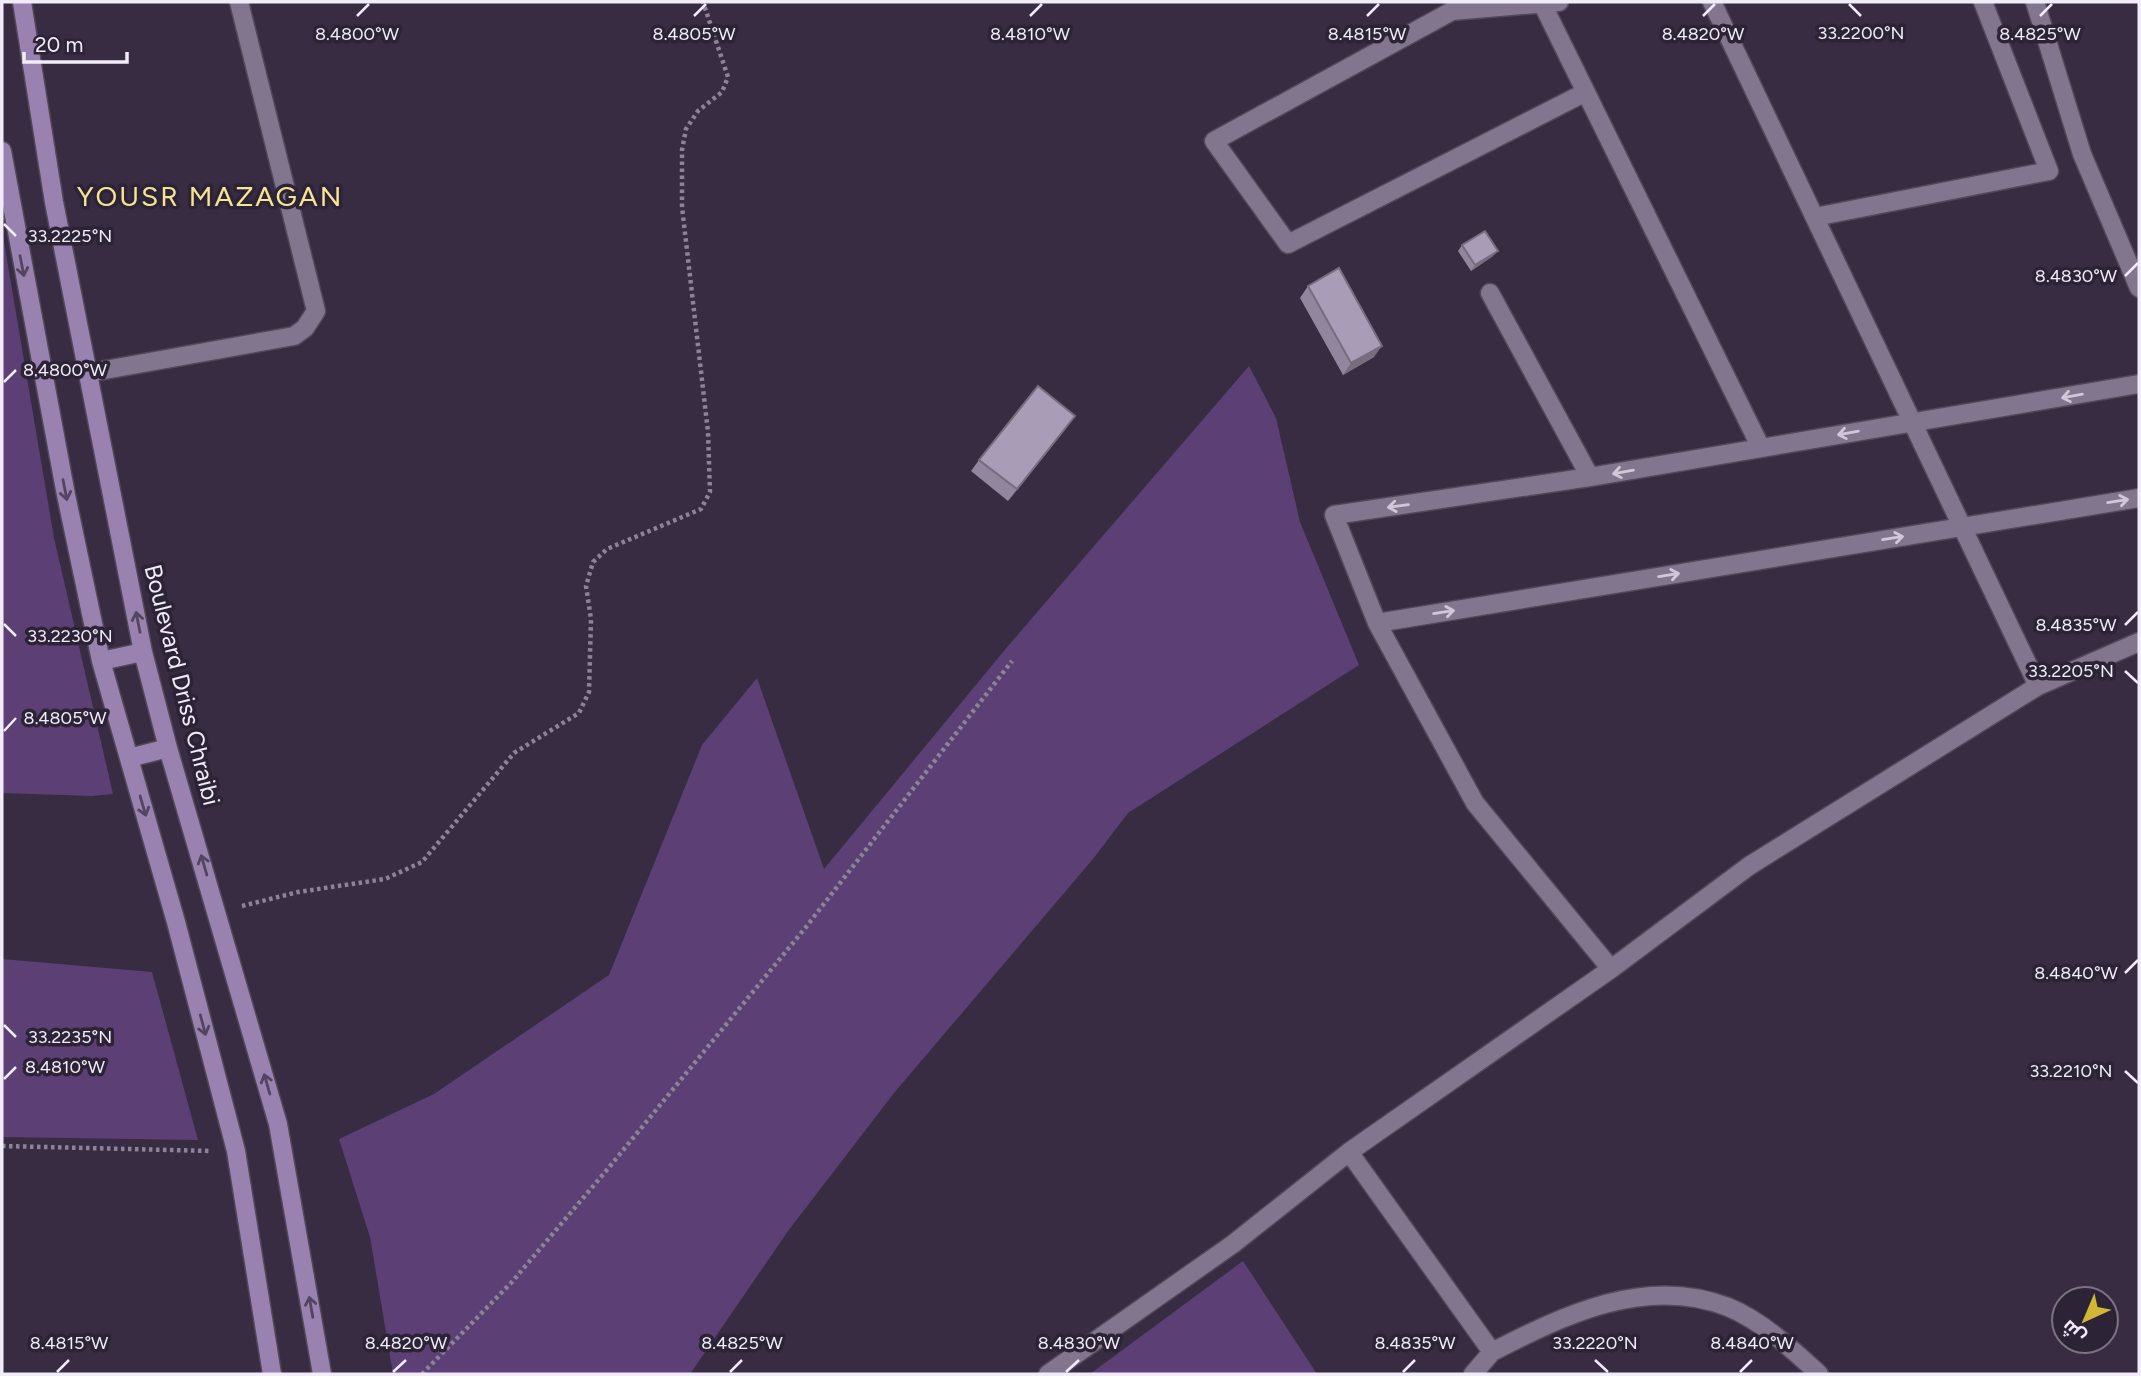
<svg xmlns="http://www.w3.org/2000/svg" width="2141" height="1376" font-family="Figtree,Cairo,sans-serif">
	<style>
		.green { fill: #5c4075 }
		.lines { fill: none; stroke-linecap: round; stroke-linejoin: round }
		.minor-casing { stroke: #51485a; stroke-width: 21 }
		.secondary-casing { stroke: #51485a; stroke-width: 21 }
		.path { stroke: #8d8396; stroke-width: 4.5; stroke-dasharray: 3.5 3.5; stroke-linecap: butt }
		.minor { stroke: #82768f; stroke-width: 18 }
		.secondary { stroke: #9982b0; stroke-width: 18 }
		.wall { fill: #91869d }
		.shaded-wall { fill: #766d7f }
		.building { fill: #a99cb6; stroke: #766d7f; stroke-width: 2 }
		.oneway { stroke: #534461 }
		.oneway2 { stroke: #d0c8d9 }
		.ticks { fill: none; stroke: #f2ebf9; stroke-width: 2.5 }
		.labels { text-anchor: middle; stroke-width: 7; stroke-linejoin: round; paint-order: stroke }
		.street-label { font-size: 24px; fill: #f2ebf9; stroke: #2d2337 }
		.quarter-label { font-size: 28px; letter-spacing: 2px; fill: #f6e495; stroke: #2d2337 }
		.ticks-label { font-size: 18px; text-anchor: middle; fill: #f2ebf9; stroke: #2d2337; stroke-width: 7; stroke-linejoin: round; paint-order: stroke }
	</style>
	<rect width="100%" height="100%" fill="#372c42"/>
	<path class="green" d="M2,230l52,308 59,256 -21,2 -90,-3z
		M1249,366l27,52 24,104 59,143 -231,148 -35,46 -199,234 -106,138 -98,143h-297l-23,-137 -31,-98 95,-45 175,-119 93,-230 55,-67 67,191 184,-223z
		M2,959l150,13 46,168 -196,-3z
		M1243,1261l74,113h-227z"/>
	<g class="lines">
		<defs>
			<path id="minor" d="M1559,2l-107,9 -238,130 74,103 298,-152
				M1712,2l326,684
				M2035,2l47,152 57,134
				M1542,3l219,445
				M1815,217l234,-46 -66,-169
				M1490,293l100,184
				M88,373l206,-37 11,-8 11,-17 -77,-309
				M1377,623l762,-125
				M1611,969l-136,-166 -98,-180 -43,-108 256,-38 549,-93
				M1349,1152l143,200 -19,22
				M1492,1352c72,-37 154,-77 236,-45 34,14 65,43 91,67
				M1048,1374l185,-130 116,-92 262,-183 138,-103 289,-180 101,-44"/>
			<path id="secondary" d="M22,2l32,200 89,450 25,96 110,376 44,250
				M2,151l64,344 35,166 75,261 60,229 36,223
				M101,661l42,-9
				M129,758l39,-10"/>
		</defs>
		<use href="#minor" class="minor-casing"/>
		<use href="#secondary" class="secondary-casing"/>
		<path class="path" d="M242,906l56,-14 87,-13 37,-17 92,-109 65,-40 10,-21 2,-73 -5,-33 7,-24 14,-13 94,-40 9,-17 -2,-60 -26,-225v-57l4,-21 12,-18 24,-19 6,-15 -25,-75
			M2,1146l209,5
			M422,1374l89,-91 95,-112 200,-244 206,-266"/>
		<use href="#minor" class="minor"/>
		<use href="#secondary" class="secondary"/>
	</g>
	<path class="wall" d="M1462,245l31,11 -22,15 -13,-20z
		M1308,286l66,71 -31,18 -43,-77z
		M1067,427l-59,74 -37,-30 8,-11z"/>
	<path class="shaded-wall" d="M1498,251l-5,5 -22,15 4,-6z
		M1382,346l-8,11 -31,18 8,-12z
		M1075,416l-8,11 -59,74 9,-12z"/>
	<path class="building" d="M1485,231l13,20 -23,14 -13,-20z
		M1339,268l43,78 -31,17 -43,-77z
		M1038,386l37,30 -58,73 -38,-29z"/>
	<defs><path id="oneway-shaft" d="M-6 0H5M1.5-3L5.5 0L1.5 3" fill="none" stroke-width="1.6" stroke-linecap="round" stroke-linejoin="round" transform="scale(1.75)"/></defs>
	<g class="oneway">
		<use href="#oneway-shaft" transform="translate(22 266) rotate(79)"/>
		<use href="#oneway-shaft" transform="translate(65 490) rotate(79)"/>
		<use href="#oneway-shaft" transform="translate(138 622) rotate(-101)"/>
		<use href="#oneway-shaft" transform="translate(143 806) rotate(74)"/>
		<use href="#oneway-shaft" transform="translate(204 865) rotate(-106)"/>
		<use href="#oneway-shaft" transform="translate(203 1025) rotate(75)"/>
		<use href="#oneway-shaft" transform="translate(267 1084) rotate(-106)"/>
		<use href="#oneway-shaft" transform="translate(311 1307) rotate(-100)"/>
	</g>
	<g class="oneway2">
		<use href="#oneway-shaft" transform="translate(2072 396) rotate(170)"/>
		<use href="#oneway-shaft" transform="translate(1848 433) rotate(170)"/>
		<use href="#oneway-shaft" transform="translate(1623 472) rotate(170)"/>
		<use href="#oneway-shaft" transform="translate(2118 501) rotate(-9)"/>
		<use href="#oneway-shaft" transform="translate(1398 506) rotate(172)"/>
		<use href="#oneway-shaft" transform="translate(1893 538) rotate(-9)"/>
		<use href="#oneway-shaft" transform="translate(1669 575) rotate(-9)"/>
		<use href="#oneway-shaft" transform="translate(1444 612) rotate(-9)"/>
	</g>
	<path class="ticks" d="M1849,4l12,12M357,16l12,-12M694,16l12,-12M1030,16l12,-12M1367,16l12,-12M1703,16l12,-12M2040,16l12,-12M4,224l12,12M2125,276l13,-13M4,382l12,-12M4,624l12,12M2125,625l13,-13M2125,671l13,12M4,731l12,-13M2125,973l13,-13M4,1025l12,12M2125,1071l13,12M4,1079l12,-12M1595,1360l13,12M57,1372l12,-12M393,1372l13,-12M730,1372l12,-12M1066,1372l13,-12M1403,1372l12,-12M1740,1372l12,-12"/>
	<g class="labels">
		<g class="street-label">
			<text transform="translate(182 685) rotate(76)" y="8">Boulevard Driss Chraibi</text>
		</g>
		<g class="quarter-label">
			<text x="210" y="206">YOUSR MAZAGAN</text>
		</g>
	</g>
	<g class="ticks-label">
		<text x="1861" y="39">33.2200°N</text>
		<text x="694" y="40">8.4805°W</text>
		<text x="1030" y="40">8.4810°W</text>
		<text x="357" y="40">8.4800°W</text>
		<text x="1367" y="40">8.4815°W</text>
		<text x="1703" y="40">8.4820°W</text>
		<text x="2040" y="40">8.4825°W</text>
		<text x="70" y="242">33.2225°N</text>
		<text x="2076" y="282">8.4830°W</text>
		<text x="65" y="376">8.4800°W</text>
		<text x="2076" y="631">8.4835°W</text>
		<text x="70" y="642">33.2230°N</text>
		<text x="2071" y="677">33.2205°N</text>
		<text x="65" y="724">8.4805°W</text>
		<text x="2076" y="979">8.4840°W</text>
		<text x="70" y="1043">33.2235°N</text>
		<text x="65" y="1073">8.4810°W</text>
		<text x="2071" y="1077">33.2210°N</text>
		<text x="69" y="1349">8.4815°W</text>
		<text x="406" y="1349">8.4820°W</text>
		<text x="742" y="1349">8.4825°W</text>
		<text x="1079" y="1349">8.4830°W</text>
		<text x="1415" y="1349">8.4835°W</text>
		<text x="1752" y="1349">8.4840°W</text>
		<text x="1595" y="1349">33.2220°N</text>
	</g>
	<rect width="2141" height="1376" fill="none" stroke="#f2ebf9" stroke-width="7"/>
	<g transform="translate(2085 1320) rotate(224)"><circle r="33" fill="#2d2337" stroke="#7c7385" stroke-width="2"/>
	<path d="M0-5L12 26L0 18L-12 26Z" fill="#d2b736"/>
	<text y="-10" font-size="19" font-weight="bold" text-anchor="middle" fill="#f2ebf9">ش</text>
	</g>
	<path d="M24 52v10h103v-10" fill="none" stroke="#f2ebf9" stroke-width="3.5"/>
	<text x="35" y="52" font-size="21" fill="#f2ebf9" stroke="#2d2337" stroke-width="5" paint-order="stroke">20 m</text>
</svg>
